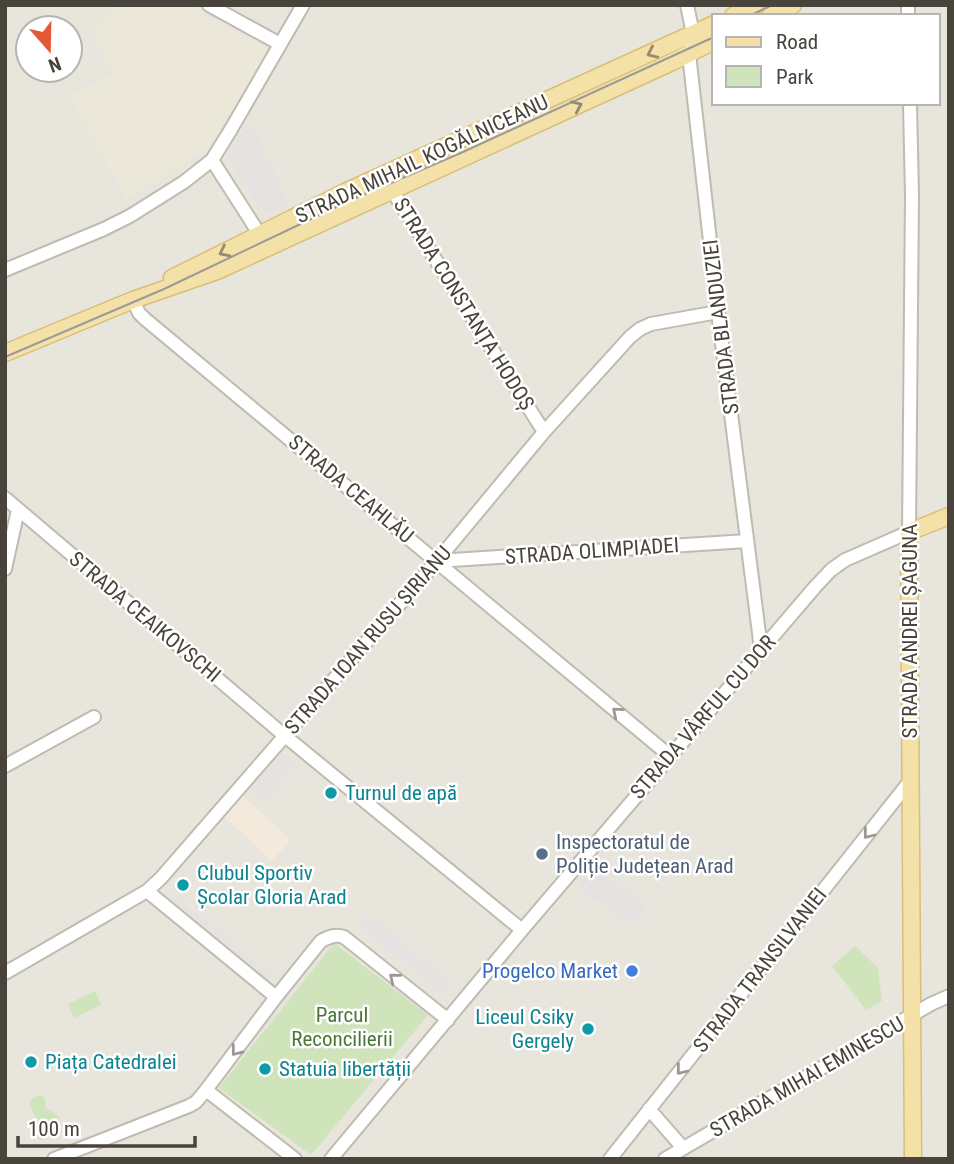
<svg xmlns="http://www.w3.org/2000/svg" width="954" height="1164" font-family="'Roboto Condensed',sans-serif">
	<style>
		.residential { fill: #e8e5dc; fill-rule: evenodd }
		.commercial { fill: #f3eadb }
		.education { fill: #ece8d9 }
		.green { fill: #d0e4bb }
		.parking { fill: #e4e3e1 }
		.lines { fill: none; stroke-linecap: round; stroke-linejoin: round }
		.minor-casing { stroke: #c0bbb0; stroke-width: 16 }
		.major-casing { stroke: #d8bf78; stroke-width: 19 }
		.minor { stroke: #fff; stroke-width: 12 }
		.major { stroke: #f4e1a7; stroke-width: 16 }
		.tram { stroke: #9a9a9a; stroke-width: 2 }
		.oneway { stroke: #968b6c }
		.oneway2 { stroke: #9b9893 }
		.culture-dot { fill: #0f9aa8; stroke: #fff; stroke-width: 2.5 }
		.service-dot { fill: #5c6f8a; stroke: #fff; stroke-width: 2.5 }
		.shop-dot { fill: #3f7fe0; stroke: #fff; stroke-width: 2.5 }
		.labels { text-anchor: middle; stroke-width: 5; stroke-linejoin: round; paint-order: stroke }
		.street-label { font-size: 21px; fill: #49443b; stroke: #fff }
		.culture-label { font-size: 21px; fill: #0d838f; stroke: #fff; text-anchor: start }
		.service-label { font-size: 21px; fill: #4e5e75; stroke: #fff; text-anchor: start }
		.shop-label { font-size: 21px; fill: #366cbe; stroke: #fff; text-anchor: end }
		.park-label { font-size: 21px; fill: #4a7534; stroke: #fff }
	</style>
	<rect width="100%" height="100%" fill="#f5f3ed"/>
	<path class="residential" d="M5,5h944v1154h-944zM714,16h224v87h-224zM28,28h42v42h-42z"/>
	<path class="commercial" d="M243,796l48,44 -19,21 -48,-45z"/>
	<path class="education" d="M117,5h68l85,45 -63,98 -81,52 -56,-105 43,-21 -21,-42z"/>
	<path class="green" d="M334,943l94,72 -117,140 -92,-67z
		M855,946l23,22 4,33 -16,9 -34,-44z
		M95,991l6,14 -27,13 -6,-14z
		M37,1096h5l3,3 1,10 12,6 2,6 -1,2 -9,4c-3,6 -1,11 -10,13l-5,-4v-21l-6,-12 4,-5z"/>
	<path class="parking" d="M245,125l13,12 7,11 -6,6 15,16 14,36 -19,8 -5,-2 -36,-53v-7z
		M279,749l17,15 -33,38 -17,-15z
		M593,866l54,39 -14,18 -56,-35z
		M174,894l100,84 -4,4 -100,-83z
		M367,914l82,68 -9,10 -81,-66z
		M315,953l5,5 -58,73 -6,-4z"/>
	<g class="lines">
		<defs>
			<path id="minor" d="M209,5l71,39
				M687,5l6,29 -3,19v10l28,249 43,337
				M908,5v11
				M212,160l48,75
				M383,176l161,256
				M5,270l99,-41 26,-13 54,-34 28,-22 18,-29 73,-126
				M133,300l6,13 6,6 525,437
				M5,498l280,238 237,194
				M437,561l310,-20
				M5,569l13,-59
				M5,766l89,-49
				M147,891l129,106
				M5,973l142,-82 14,-13 276,-317 107,-129 86,-95 10,-8 11,-5 67,-12
				M649,1109l34,39
				M54,1159l135,-53 7,-4 10,-12
				M295,1159l-89,-69 70,-93 45,-56c8,-4 14,-7 23,-4l104,83
				M331,1159l191,-229 293,-343 16,-17 14,-10 64,-28 3,-337 -2,-92
				M610,1159l300,-378
				M665,1159l266,-155 18,-8"/>
			<path id="major" d="M733,16l22,-11
				M770,16l23,-11
				M172,278l173,-86 369,-168
				M5,353l128,-53 84,-29 457,-210 40,-20
				M913,1159l-4,-627 40,-16"/>
		</defs>
		<use href="#minor" class="minor-casing"/>
		<use href="#major" class="major-casing"/>
		<use href="#minor" class="minor"/>
		<use href="#major" class="major"/>
		<path class="tram" d="M749,16l23,-11
			M5,357l159,-68 185,-88 114,-49 251,-115"/>
	</g>
	<defs><path id="oneway-chevron" d="M-2-3.5L2.5 0L-2 3.5" fill="none" stroke-width="1.6" stroke-linecap="round" stroke-linejoin="round" transform="scale(1.75)"/></defs>
	<g class="oneway">
		<use href="#oneway-chevron" transform="translate(652 53) rotate(155)"/>
		<use href="#oneway-chevron" transform="translate(577 106) rotate(-24)"/>
		<use href="#oneway-chevron" transform="translate(224 252) rotate(154)"/>
	</g>
	<g class="oneway2">
		<use href="#oneway-chevron" transform="translate(617 712) rotate(-140)"/>
		<use href="#oneway-chevron" transform="translate(868 834) rotate(128)"/>
		<use href="#oneway-chevron" transform="translate(394 978) rotate(-141)"/>
		<use href="#oneway-chevron" transform="translate(236 1051) rotate(127)"/>
		<use href="#oneway-chevron" transform="translate(681 1070) rotate(128)"/>
	</g>
	<g class="culture-dot">
		<circle cx="331" cy="793" r="7"/>
		<circle cx="183" cy="885" r="7"/>
		<circle cx="588" cy="1029" r="7"/>
		<circle cx="31" cy="1062" r="7"/>
		<circle cx="265" cy="1069" r="7"/>
	</g>
	<circle class="service-dot" cx="542" cy="854" r="7"/>
	<circle class="shop-dot" cx="632" cy="971" r="7"/>
	<g class="labels">
		<g class="street-label">
			<text transform="translate(422 159) rotate(-25)" y="7">STRADA MIHAIL KOGĂLNICEANU</text>
			<text transform="translate(464 304) rotate(58)" y="7">STRADA CONSTANȚA HODOȘ</text>
			<text transform="translate(721 327) rotate(-97)" y="7">STRADA BLANDUZIEI</text>
			<text transform="translate(351 489) rotate(40)" y="7">STRADA CEAHLĂU</text>
			<text transform="translate(592 551) rotate(-4)" y="7">STRADA OLIMPIADEI</text>
			<text transform="translate(145 617) rotate(40)" y="7">STRADA CEAIKOVSCHI</text>
			<text transform="translate(910 631) rotate(-90)" y="7">STRADA ANDREI ȘAGUNA</text>
			<text transform="translate(368 640) rotate(-49)" y="7">STRADA IOAN RUSU ȘIRIANU</text>
			<text transform="translate(703 717) rotate(-49)" y="7">STRADA VÂRFUL CU DOR</text>
			<text transform="translate(760 970) rotate(-52)" y="7">STRADA TRANSILVANIEI</text>
			<text transform="translate(807 1077) rotate(-30)" y="7">STRADA MIHAI EMINESCU</text>
		</g>
		<g class="culture-label">
			<text x="345" y="800">Turnul de apă</text>
			<text x="197" y="880">Clubul Sportiv<tspan x="197" dy="24">Școlar Gloria Arad</tspan></text>
			<text x="574" y="1024" text-anchor="end">Liceul Csiky<tspan x="574" dy="24">Gergely</tspan></text>
			<text x="45" y="1069">Piața Catedralei</text>
			<text x="279" y="1076">Statuia libertății</text>
		</g>
		<g class="service-label">
			<text x="556" y="849">Inspectoratul de<tspan x="556" dy="24">Poliție Județean Arad</tspan></text>
		</g>
		<g class="shop-label">
			<text x="618" y="978">Progelco Market</text>
		</g>
		<g class="park-label">
			<text x="342" y="1022">Parcul<tspan x="342" dy="24">Reconcilierii</tspan></text>
		</g>
	</g>
	<rect width="954" height="1164" fill="none" stroke="#49443b" stroke-width="14"/>
	<rect x="712" y="14" width="228" height="91" fill="#ffffff" stroke="#b6b4b1" stroke-width="2"/>
	<rect x="726" y="37" width="35" height="10" fill="#f4e1a7" stroke="#b6b4b1" stroke-width="2"/>
	<text x="776" y="49" font-size="21" fill="#49443b">Road</text>
	<rect x="726" y="66" width="35" height="21" fill="#d0e4bb" stroke="#b6b4b1" stroke-width="2"/>
	<text x="776" y="84" font-size="21" fill="#49443b">Park</text>
	<g transform="translate(49 49) rotate(160)"><circle r="33" fill="#ffffff" stroke="#b6b4b1" stroke-width="2"/>
	<path d="M0-5L12 26L0 18L-12 26Z" fill="#e35836"/>
	<text y="-10" font-size="19" font-weight="bold" text-anchor="middle" fill="#49443b">N</text>
	</g>
	<path d="M18 1136v10h177v-10" fill="none" stroke="#49443b" stroke-width="3.5"/>
	<text x="28" y="1136" font-size="21" fill="#49443b" stroke="#ffffff" stroke-width="5" paint-order="stroke">100 m</text>
</svg>
